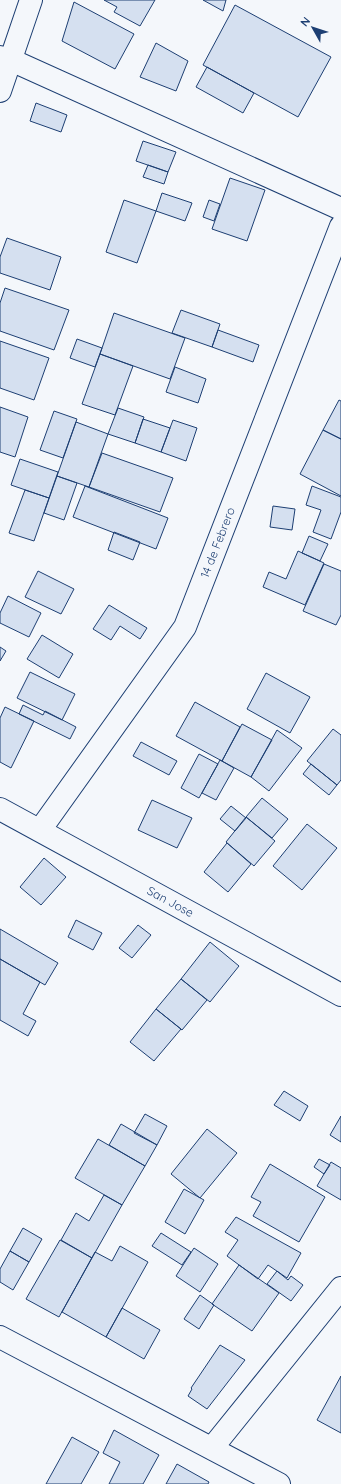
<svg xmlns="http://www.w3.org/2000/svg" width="341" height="1484" font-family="Quicksand,sans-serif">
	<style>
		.building { fill: #d5e0f0; stroke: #1d3f73 }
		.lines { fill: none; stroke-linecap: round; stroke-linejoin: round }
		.street-casing { stroke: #1d3f73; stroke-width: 24 }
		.secondary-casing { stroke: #1d3f73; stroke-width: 24 }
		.street { stroke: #f4f7fb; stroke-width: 22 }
		.secondary { stroke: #f4f7fb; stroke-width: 22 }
		.labels { text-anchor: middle; stroke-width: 3; stroke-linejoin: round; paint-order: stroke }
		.street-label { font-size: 12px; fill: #1d3f73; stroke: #f4f7fb }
	</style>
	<rect width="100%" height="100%" fill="#f4f7fb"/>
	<path class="building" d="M104,0h51l-15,26 -26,-14 3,-5z
		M203,0h23l-3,11z
		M74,2l60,32 -19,35 -53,-28z
		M235,5l96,52 -33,60 -95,-52z
		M156,43l32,18 -12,30 -36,-14z
		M207,67l47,26 -11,20 -47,-26z
		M36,103l31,12 -6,17 -31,-11z
		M143,141l33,11 -8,20 -32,-11z
		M148,165l20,7 -4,12 -21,-7z
		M230,178l35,12 -18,51 -35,-12z
		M162,193l30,10 -7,18 -29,-10z
		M124,200l32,11 -19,52 -31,-11z
		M209,200l11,4 -6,17 -11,-4z
		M7,238l54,19 -11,33 -50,-17v-16z
		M5,288l64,22 -15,40 -54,-19v-28z
		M181,310l39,14 -8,23 -40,-14z
		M114,313l71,25 -15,41 -70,-25z
		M218,330l41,15 -6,17 -41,-15z
		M77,339l25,9 -7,19 -25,-9z
		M0,341l49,17 -15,42 -34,-12z
		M100,354l33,12 -18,49 -33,-11z
		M175,367l31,12 -8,24 -32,-11z
		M339,400l2,1v38l-18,-9z
		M0,407l28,10 -13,40 -15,-5z
		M118,408l26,9 -9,26 -27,-9z
		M54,411l23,8 -14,39 -23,-8z
		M143,419l27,9 -9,24 -26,-9z
		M173,420l24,8 -11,33 -25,-9z
		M76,422l32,12 -19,53 -32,-11z
		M323,430l18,9v57l-41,-22z
		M102,453l71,25 -13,34 -71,-25z
		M20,459l38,13 -9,26 -38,-13z
		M57,476l20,7 -13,37 -20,-7z
		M85,486l83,32 -12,31 -83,-32z
		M312,486l29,11v15l-10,27 -18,-7 8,-22 -15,-5z
		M25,490l24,8 -15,43 -25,-8z
		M273,506l22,3 -3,21 -22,-3z
		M114,532l26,10 -7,18 -25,-10z
		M309,536l19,8 -8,17 -18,-8z
		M298,551l26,12 -19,42 -42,-18 6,-15 17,7z
		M324,564l17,7v44l-5,10 -33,-14z
		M38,571l36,18 -13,25 -36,-17z
		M8,596l33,17 -12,24 -29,-14v-10z
		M109,605l38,23 -7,11 -20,-13 -9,14 -18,-11z
		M42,635l31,19 -14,24 -32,-19z
		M0,647l6,4 -6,10z
		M30,672l45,22 -13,26 -45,-22z
		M266,673l44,24 -20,36 -43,-24z
		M195,702l45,25 -18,34 -46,-25z
		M23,705l20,10 2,-4 31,16 -6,12 -51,-25z
		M5,707l29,14 -23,47 -11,-6v-44z
		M242,724l30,16 -21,37 -29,-16z
		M333,729l8,6v45l-4,5 -30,-24z
		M277,730l25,18 -33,43 -18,-14z
		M141,742l36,19 -8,14 -36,-19z
		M199,754l19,10 -19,34 -18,-10z
		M220,760l14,8 -18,32 -14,-7z
		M311,764l26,21 -8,10 -26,-21z
		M262,798l26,21 -16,19 -26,-21z
		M152,800l40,18 -15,30 -39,-18z
		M231,806l15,12 -11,13 -15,-12z
		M246,817l29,24 -21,25 -28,-24z
		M307,824l30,24 -35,42 -29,-24z
		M227,843l24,21 -23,28 -24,-20z
		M44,858l22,19 -25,28 -21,-18z
		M76,920l26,13 -9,17 -25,-13z
		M138,925l13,10 -19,23 -13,-10z
		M0,929l58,34 -13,22 -45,-26z
		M210,942l29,24 -29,36 -29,-23z
		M0,959l40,23 -17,32 13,7 -8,15 -28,-16z
		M181,979l26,21 -25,30 -26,-21z
		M156,1009l25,20 -27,32 -24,-19z
		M284,1091l24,15 -8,15 -26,-16z
		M145,1114l22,12 -10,19 -23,-12z
		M341,1116v26l-11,-7z
		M121,1124l36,21 -12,21 -36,-21z
		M207,1129l30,24 -37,45 -29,-24z
		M98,1139l47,27 -23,39 -47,-27z
		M319,1159l11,6 -6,9 -10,-7z
		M331,1162l10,6v32l-24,-14z
		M270,1164l55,33 -26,45 -46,-26 8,-14 -10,-5z
		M184,1189l20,11 -19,34 -20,-12z
		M104,1195l18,10 -30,53 -31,-18 15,-27 13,8z
		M236,1217l65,36 -14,25 -19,-13 -10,14 -31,-23 11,-16 -13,-8z
		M23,1228l19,11 -13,23 -19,-11z
		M161,1233l30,19 -9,13 -30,-19z
		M60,1240l32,18 -33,59 -33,-18z
		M120,1246l28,16 -42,75 -44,-25 33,-60 17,9z
		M194,1248l24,16 -18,28 -24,-16z
		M10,1251l19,11 -16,28 -13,-8v-13z
		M239,1265l40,28 -27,38 -40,-27z
		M277,1271l11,9 3,-4 12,9 -12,16 -24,-17z
		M200,1295l14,10 -15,24 -15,-10z
		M122,1308l38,22 -16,29 -38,-22z
		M220,1345l25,15 -38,49 -19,-13 4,-7 -1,-1z
		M341,1376v57l-24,-13z
		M114,1430l45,25 -16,29h-34l11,-22 -17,-9z
		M72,1437l27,15 -18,32h-35z
		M177,1464l32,18 -1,2h-42z"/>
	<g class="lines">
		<defs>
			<g id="street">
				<path d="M0,57l11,3 330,149"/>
				<path d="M0,91l31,-91"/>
				<path id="s1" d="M40,830l145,-203 156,-401"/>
				<path d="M0,1337l279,147"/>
				<path d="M212,1448l129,-160"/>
			</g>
			<g id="secondary">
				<path id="s2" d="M0,809l341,186"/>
			</g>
		</defs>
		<use href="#street" class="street-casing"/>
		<use href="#secondary" class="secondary-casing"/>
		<use href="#street" class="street"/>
		<use href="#secondary" class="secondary"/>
	</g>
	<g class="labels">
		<g class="street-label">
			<text dy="4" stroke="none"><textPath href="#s1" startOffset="340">14 de Febrero</textPath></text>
			<text dy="4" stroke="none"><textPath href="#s2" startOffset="194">San Jose</textPath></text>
		</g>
	</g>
	<g transform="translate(313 28) rotate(309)" stroke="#f4f7fb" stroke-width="3" paint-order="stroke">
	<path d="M0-3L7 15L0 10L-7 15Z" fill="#1d3f73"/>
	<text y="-6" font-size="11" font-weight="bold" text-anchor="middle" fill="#1d3f73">N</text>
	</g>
</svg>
